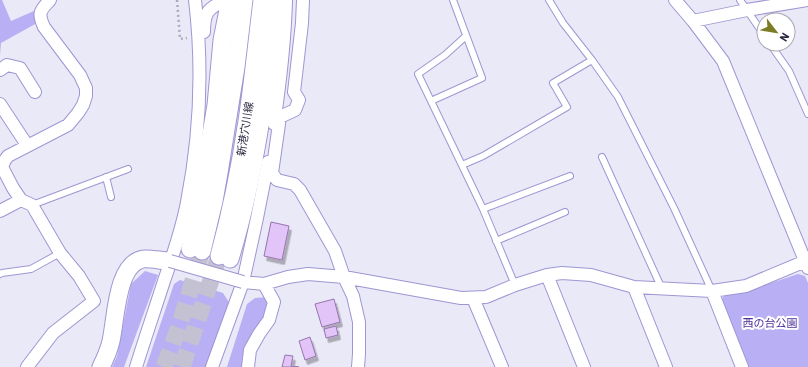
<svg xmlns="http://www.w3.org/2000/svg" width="808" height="367" font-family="'IBM Plex Sans','Noto Sans JP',sans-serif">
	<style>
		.green { fill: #b8aff4 }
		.building { fill: #e2c4f9; stroke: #9575ad; filter: url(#shadow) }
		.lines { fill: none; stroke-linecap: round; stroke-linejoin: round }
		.secondary-tunnel { stroke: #c4c2d2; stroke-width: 17; stroke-dasharray: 17 8; stroke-linecap: butt }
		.lane-casing { stroke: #9e96d3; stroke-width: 8 }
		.street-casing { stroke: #9e96d3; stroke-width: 14 }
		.secondary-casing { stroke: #9e96d3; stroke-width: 19 }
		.path { stroke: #acaabc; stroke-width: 2.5; stroke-dasharray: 2 3; stroke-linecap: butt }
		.lane { stroke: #fff; stroke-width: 6 }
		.street { stroke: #fff; stroke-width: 12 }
		.secondary { stroke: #fff; stroke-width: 17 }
		.street-bridge-casing { stroke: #9e96d3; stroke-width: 14; stroke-linecap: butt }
		.street-bridge { stroke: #fff; stroke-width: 12 }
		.labels { text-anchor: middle; stroke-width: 4; stroke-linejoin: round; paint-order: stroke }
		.street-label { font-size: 11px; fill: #2a2740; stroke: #fff }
		.park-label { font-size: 11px; fill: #4f339c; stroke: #fff }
	</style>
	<defs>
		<filter id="shadow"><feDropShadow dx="2.5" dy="4.5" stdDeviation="0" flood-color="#0004"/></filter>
	</defs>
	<rect width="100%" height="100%" fill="#eae9f7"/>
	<path class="green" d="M0,0h2l9,21 23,-10 3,12 -36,20 -1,12z
		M145,271l13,4 -34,92h-12l5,-11 14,-72z
		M798,274l7,2 3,7v84h-60l-28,-66 5,-6 34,-8z
		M180,280l43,13 7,11 -23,63h-61l28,-83z
		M269,297l-3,16 -17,27 -4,8 -2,19h-16l20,-63 8,-6z"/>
	<path class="building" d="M271,222l18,4 -7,34 -18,-4z
		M334,299l6,23 -18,5 -7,-23z
		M336,326l2,9 -12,3 -2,-9z
		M310,337l6,19 -11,4 -6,-19z
		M285,355l8,1 -2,10 8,1h-17z"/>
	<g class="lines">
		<path class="secondary-tunnel" d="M164,367l15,-40 23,-76
			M182,367l37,-111"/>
		<defs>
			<path id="lane" d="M549,0l14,23 29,37 26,37 56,111 38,83
				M740,0l24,35
				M466,36l-21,19 -27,19 65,135 32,76
				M770,44l19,27 19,43
				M431,101l51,-23 -29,-78
				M602,157l60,132
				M462,165l21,-9 84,-49 -14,-24 39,-23
				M106,177l5,20
				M32,205l96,-36
				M483,209l87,-33
				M496,241l69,-29
				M0,274l2,-1 29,-4 29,-16"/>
			<path id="street" d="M303,0l-1,23 -8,69 5,8 -4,10 -15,7 -8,56 5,7 17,4 6,6 35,61 9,26 9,19 6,26v32l-1,13
				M675,0l18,21 30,40 85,207
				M693,21l54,-11 61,-10
				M204,32c0,-20 4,-24 22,-32
				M0,70l7,-5 13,3 15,24
				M0,104l27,41
				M274,124c6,-41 11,-82 12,-124
				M0,211l21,-11
				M547,275l37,92
				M243,282l21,2 24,-7 20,-3 36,3 117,21 25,-1 29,-12 32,-10 15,-2 29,2 43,12 78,4 34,-5 62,-26
				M634,287l32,80
				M712,291l30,76
				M473,298l29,69
				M27,367l26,-34 41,-32 -15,-25 -19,-23 -28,-48 -11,-5 -8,-12 -11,-21 3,-7 3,-4 60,-31 10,-12 5,-8 3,-9v-8l-6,-13 -36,-48c-7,-15 -3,-17 6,-27
				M136,367c9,-29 19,-58 28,-86 9,-26 18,-52 23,-79 13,-66 16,-135 8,-202
				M212,367l31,-85 14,-64 11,-56
				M248,367l2,-17 9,-16 10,-14 5,-18 -10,-18"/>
			<path id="secondary" d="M190,249l19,-103 7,-41 6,-65 8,-40
				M202,251l12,-50 5,-28 17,-106 8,-67
				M219,256c12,-44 21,-89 28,-135 6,-40 10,-81 15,-121
				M230,259c26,-85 36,-172 48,-259
				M101,367c4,-8 8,-17 10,-26 5,-21 5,-77 32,-82 6,-1 20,2 27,2"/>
		</defs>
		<use href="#lane" class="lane-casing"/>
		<use href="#street" class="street-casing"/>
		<use href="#secondary" class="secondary-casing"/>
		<path class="path" d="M177,0l3,39 7,-1"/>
		<use href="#lane" class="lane"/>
		<use href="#street" class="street"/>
		<use href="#secondary" class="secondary"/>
		<defs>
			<path id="street-bridge" d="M170,261l73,21"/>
		</defs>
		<use href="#street-bridge" class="street-bridge-casing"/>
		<use href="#street-bridge" class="street-bridge"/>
	</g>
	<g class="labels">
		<g class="street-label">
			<text transform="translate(245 129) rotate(-81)" y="4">新港穴川線</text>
		</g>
		<g class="park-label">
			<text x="770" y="327">西の台公園</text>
		</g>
	</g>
	<g transform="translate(776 32) rotate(121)"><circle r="19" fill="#ffffff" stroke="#aaa9b3"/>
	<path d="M0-3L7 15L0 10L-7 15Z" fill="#7b7c24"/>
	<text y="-6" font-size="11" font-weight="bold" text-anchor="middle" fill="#2a2740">N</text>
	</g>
</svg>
